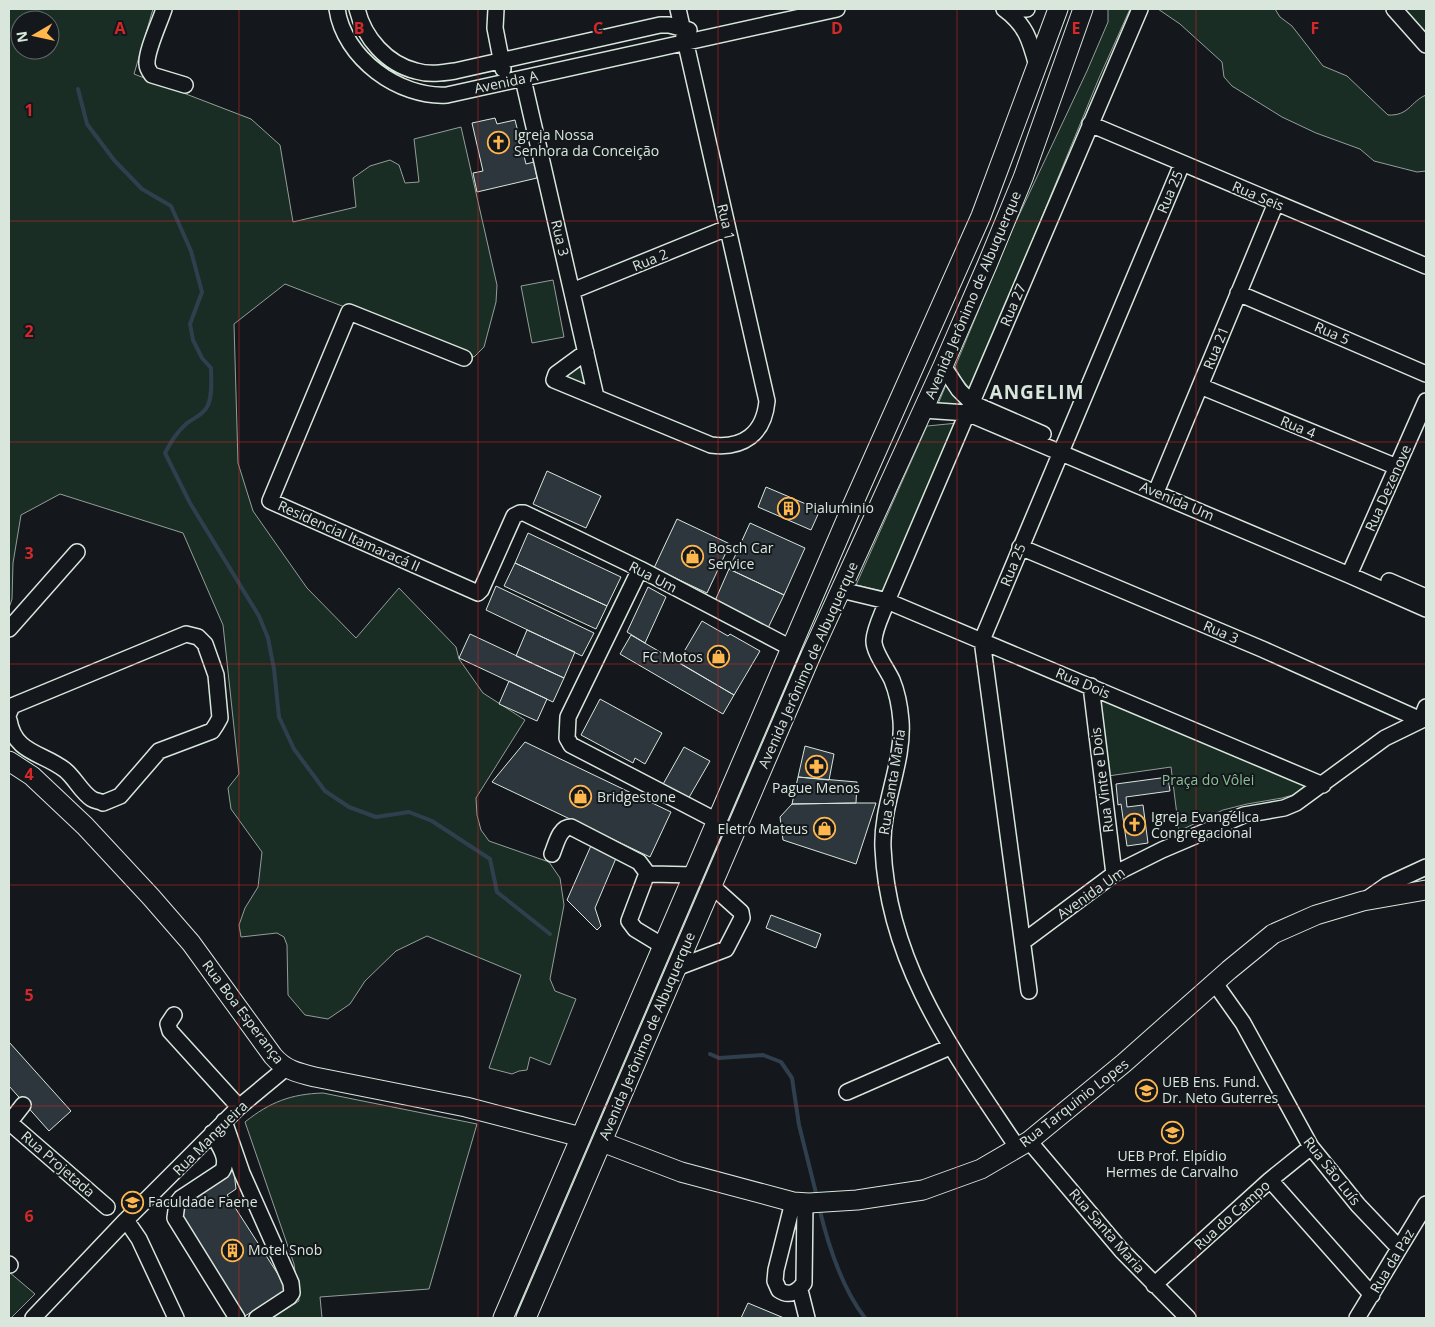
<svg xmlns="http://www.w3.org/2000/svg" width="1435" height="1327" font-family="'Open Sans',sans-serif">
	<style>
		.green { fill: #1a2d24; stroke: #939e99; fill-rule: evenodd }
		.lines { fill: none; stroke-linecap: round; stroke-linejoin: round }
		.stream { stroke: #2f3f4d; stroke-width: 4 }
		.building { fill: #2c363c; stroke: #d8e6dc }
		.minor-casing { stroke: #d8e6dc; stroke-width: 18 }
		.major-casing { stroke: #d8e6dc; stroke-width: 21 }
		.minor { stroke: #14181c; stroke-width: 15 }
		.major { stroke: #14181c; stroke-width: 19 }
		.grid { fill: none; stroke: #d62828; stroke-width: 1; stroke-opacity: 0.55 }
		.labels { text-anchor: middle; stroke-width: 4; stroke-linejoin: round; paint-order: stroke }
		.street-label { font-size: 14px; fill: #d8e6dc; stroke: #14181c }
		.poi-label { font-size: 14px; fill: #d8e6dc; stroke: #14181c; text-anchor: start }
		.park-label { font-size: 14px; fill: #8ac095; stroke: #14181c }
		.district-label { font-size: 19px; font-weight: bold; letter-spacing: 1px; fill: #d8e6dc; stroke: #14181c }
		.grid-label { font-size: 16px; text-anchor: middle; font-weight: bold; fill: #d62828; stroke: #14181c; stroke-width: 4; stroke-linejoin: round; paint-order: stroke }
	</style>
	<rect width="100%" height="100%" fill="#14181c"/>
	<path class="green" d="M9,9h144l-19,65 117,45 29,26 13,77 63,-15 -3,-29 17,-12 20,-6 9,5 6,18 14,-1 -5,-43 47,-12 36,158 -1,17 -12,45 -10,10 -189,-73 -51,40 4,139 15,48 54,77 49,50 43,-50 57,59 3,12 24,34 42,27 -49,78 1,17 4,15 8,11 60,21 11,16 4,27 -14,74 5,12 21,8 -26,66 -20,-8 -3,13 -8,1 -7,3 -23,-6 32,-93 -94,-39 -31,15 -31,30 -15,23 -22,15 -23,-4 -17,-20 -1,-50 -3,-8 -7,-4 -36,4 -2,-12 6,-17 13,-21 4,-35 -31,-43 -3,-21 11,-14 -16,-149 -40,-92 -123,-39 -39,21 -8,48 -1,36 -3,9zM20,20h30v30h-30z
		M1108,9h22l-31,69 -128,312 -10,-12 -6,-11 57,-137 75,-159 21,-49z
		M1158,9h117l5,8 12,9 31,40 24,10 41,39c21,1 22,-13 38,-20v76l-9,1 -43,-11 -14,-12 -44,-16 -34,-16 -50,-31 -8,-9 -2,-15 -42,-38z
		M1401,9h25v30z
		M553,280l11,57 -32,6 -11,-57z
		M584,356l7,31 -26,-10z
		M946,385l15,19h-23z
		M958,423l-75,168 -27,-6 71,-159z
		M1098,697l211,88 -16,10 -11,3 -35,6 -24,6 -44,21 -8,-64 -63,9z
		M323,1093l154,31 -48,165 -109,8 2,21h-50l27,-17 -5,-37 -49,-142c25,-20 46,-28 78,-29z
		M9,1272l26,22 -24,24h-2z"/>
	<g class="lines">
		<path class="stream" d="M78,89l9,35 27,36 28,29 29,17 20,45 11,41 -12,32 3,16 9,18 9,10c0,11 2,29 -4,39 -5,9 -14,11 -21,17 -10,9 -15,18 -21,29l25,50 69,113 9,22 6,31 5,48 15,32 31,42 24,16 27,10 33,-5 23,9 58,38 7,33 53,42
			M710,1054l9,4 44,-3 18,7 11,16 7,47 18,72
			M819,1207c9,38 22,80 46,111"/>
	</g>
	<path class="building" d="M495,118l2,6 18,-4 11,44 8,-2 3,16 -60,14 -4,-19 10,-2 -11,-48z
		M547,471l54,25 -15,32 -53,-24z
		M766,487l54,23 -9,20 -53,-23z
		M677,519l53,25 -23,49 -53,-25z
		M750,523l55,25 -21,47 -55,-26z
		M528,533l93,44 -14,29 -92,-43z
		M515,563l92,43 -11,23 -92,-43z
		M729,569l55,26 -16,33 -54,-25z
		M496,586l98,47 -12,23 -96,-46z
		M648,587l18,10 -21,46 -18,-11z
		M702,621l26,15 2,-2 30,17 -26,44 -56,-33z
		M527,630l48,22 -11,26 -48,-22z
		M470,634l94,44 -11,24 -94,-44z
		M631,635l103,60 -11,19 -103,-60z
		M509,681l38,18 -10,22 -38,-17z
		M600,699l62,34 -17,31 -10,-6 -2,5 -52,-28z
		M525,742l146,70 -21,45 -158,-75z
		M805,746l29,8 -5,26 -31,-3z
		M684,747l26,14 -23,40 -25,-15z
		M798,777l59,5 -1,21 -64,1z
		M1168,777l2,14 -44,6 1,10 16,-2 5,38 -21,3 -6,-42 -3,1 -2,-21z
		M856,803h20l-20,61 -73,-24 -3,-23 12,-13z
		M597,832l25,12 -27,64 6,18 -4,4 -30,-30z
		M771,915l50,19 -5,14 -50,-20z
		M9,1042l62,69 -22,20 -40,-45z
		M231,1146l5,43 -9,6 56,87 1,7 -2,4 -37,23 -63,-97v-16l48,-34z
		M748,1303l36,15h-43z"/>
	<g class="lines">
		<defs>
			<path id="minor" d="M164,9c-4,13 -18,42 -17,55 0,4 2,7 5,11l33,10
				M337,9c7,49 62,89 110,86l390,-86
				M357,9c7,29 30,55 59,62 13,4 26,2 39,0l205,-46h9l20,5
				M496,9l-1,19 8,41
				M1004,9c22,16 26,31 33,57
				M1008,9h19
				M1394,9l32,36
				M523,79l73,318
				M1090,124l336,142
				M572,291l155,-63
				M1238,293l188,81
				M586,352l-30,22 -2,6 157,65c32,4 53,-11 56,-44l-89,-392
				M464,358l-115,-46 -79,189 208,92 3,-3 33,-74 6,-3h4l116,56 151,79
				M943,366l16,24 13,13 71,31
				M1200,386l197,81
				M923,410l44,3 382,162 77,34
				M1156,492l120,-289
				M1020,547l242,102 159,71 5,-13
				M640,569l-72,148 -1,21 4,7 146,76
				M1349,575l77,-174
				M1389,581l37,16
				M841,590l46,11 436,184
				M9,629l68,-77
				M1091,686l23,188
				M9,713l3,-7 174,-72 12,3 7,7 11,31 4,43 -4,7 -4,6 -53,20 -39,45 -17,7c-3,-2 -8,-2 -11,-4 -11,-7 -17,-21 -27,-29 -23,-18 -50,-16 -56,-50
				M552,854c4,-9 7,-27 19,-27l68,35 9,12
				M1367,899l20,-14 39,-18
				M1024,941l90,-67 48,-24 82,-35 40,-7 12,-5 89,-65 41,-20
				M663,946l-28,-17 -6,-8 17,-45 5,-2 43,1
				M676,968l50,-19 16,-31 -1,-6 -29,-26
				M1214,982l29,41 68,124 47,58 41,43
				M1029,991l-47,-351 200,-476
				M174,1015l-6,9 2,7 69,76
				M847,1092l103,-45
				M224,1121l18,52 49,110 1,10 -3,4 -32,21
				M9,1122l98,85
				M9,1123l14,-18
				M212,1133c6,11 18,26 10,38l-41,27 -4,5 -2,15 62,100
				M1029,1141l93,110 66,67
				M1017,1147c-62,-93 -129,-182 -134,-299 -2,-43 21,-84 18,-127 -1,-13 -4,-29 -9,-41 -5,-11 -19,-29 -18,-40 1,-13 9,-27 13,-39l253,-592
				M1270,1180l102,115
				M793,1202l-17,68 -1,11 4,9c10,7 19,2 25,-7l1,-80
				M126,1220l13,19 37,79
				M9,1264l1,1
				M1154,1285l116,-105 41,-33
				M800,1290l7,28
				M33,1318l93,-98 113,-113 47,-39
				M1357,1318l69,-114"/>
			<path id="major" d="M9,761l23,15 53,50 66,71 40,46 82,113c12,14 25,17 42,21l151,30 115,30
				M602,1142l79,30 112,30 16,1 48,-3 66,-10 58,-21 48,-28 95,-78 105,-93 44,-36 43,-19 47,-14 63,-11
				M503,1318l350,-814 128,-288 77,-207
				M526,1318l285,-663 132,-289 44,-101 36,-87 60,-169"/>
		</defs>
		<use href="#minor" class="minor-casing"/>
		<use href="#major" class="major-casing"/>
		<use href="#minor" class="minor"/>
		<use href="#major" class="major"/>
	</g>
	<path class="grid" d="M239,9v1309M478,9v1309M718,9v1309M957,9v1309M1196,9v1309M9,221h1417M9,442h1417M9,664h1417M9,885h1417M9,1106h1417"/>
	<defs>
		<symbol id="church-ring" viewBox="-11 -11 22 22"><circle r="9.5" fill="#14181c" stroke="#ffb74d" stroke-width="1.5"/><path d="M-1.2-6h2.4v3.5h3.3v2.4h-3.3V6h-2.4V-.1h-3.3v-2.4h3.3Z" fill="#ffb74d"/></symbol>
		<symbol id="building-ring" viewBox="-11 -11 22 22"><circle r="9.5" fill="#14181c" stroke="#ffb74d" stroke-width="1.5"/><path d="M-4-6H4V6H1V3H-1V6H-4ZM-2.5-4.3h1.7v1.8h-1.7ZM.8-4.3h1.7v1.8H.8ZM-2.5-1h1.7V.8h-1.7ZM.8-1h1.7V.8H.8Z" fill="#ffb74d"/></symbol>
		<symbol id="shop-ring" viewBox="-11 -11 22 22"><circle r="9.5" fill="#14181c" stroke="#ffb74d" stroke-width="1.5"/><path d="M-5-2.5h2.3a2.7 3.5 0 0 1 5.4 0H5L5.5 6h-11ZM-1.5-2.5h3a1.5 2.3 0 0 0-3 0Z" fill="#ffb74d"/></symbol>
		<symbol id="pharmacy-ring" viewBox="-11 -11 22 22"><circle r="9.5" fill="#14181c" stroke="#ffb74d" stroke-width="1.5"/><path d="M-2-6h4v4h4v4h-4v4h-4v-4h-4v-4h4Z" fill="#ffb74d"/></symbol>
		<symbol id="school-ring" viewBox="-11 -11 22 22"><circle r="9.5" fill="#14181c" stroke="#ffb74d" stroke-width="1.5"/><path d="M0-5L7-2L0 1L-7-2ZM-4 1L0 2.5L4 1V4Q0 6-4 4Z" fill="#ffb74d"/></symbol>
		<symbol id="university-ring" viewBox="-11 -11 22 22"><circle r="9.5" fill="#14181c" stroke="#ffb74d" stroke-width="1.5"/><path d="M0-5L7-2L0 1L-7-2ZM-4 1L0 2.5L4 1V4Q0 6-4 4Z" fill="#ffb74d"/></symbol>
	</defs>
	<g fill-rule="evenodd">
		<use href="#church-ring" x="486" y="130" width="25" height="25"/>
		<use href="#building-ring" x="776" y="496" width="25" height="25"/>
		<use href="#shop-ring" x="680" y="544" width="25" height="25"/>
		<use href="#shop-ring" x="706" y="644" width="25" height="25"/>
		<use href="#pharmacy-ring" x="804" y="754" width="25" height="25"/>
		<use href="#shop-ring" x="568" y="784" width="25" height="25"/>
		<use href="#church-ring" x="1122" y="812" width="25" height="25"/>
		<use href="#shop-ring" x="812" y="816" width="25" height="25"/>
		<use href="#school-ring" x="1134" y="1078" width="25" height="25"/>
		<use href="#school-ring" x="1160" y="1120" width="25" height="25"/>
		<use href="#university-ring" x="120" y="1190" width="25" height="25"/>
		<use href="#building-ring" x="220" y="1238" width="25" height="25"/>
	</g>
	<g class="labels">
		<g class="street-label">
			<text transform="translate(506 82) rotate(-12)" y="5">Avenida A</text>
			<text transform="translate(1170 192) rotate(-67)" y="5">Rua 25</text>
			<text transform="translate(1258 196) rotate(23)" y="5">Rua Seis</text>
			<text transform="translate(726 222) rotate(77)" y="5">Rua 1</text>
			<text transform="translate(560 238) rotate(77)" y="5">Rua 3</text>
			<text transform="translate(650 260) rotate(-22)" y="5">Rua 2</text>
			<text transform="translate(973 295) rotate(-67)" y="5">Avenida Jerônimo de Albuquerque</text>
			<text transform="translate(1013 305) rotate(-67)" y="5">Rua 27</text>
			<text transform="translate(1332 333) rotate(23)" y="5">Rua 5</text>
			<text transform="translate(1216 348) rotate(-68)" y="5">Rua 21</text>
			<text transform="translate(1298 427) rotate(22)" y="5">Rua 4</text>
			<text transform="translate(1388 488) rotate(-66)" y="5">Rua Dezenove</text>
			<text transform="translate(1177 501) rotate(23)" y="5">Avenida Um</text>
			<text transform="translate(349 536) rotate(24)" y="5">Residencial Itamaracá II</text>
			<text transform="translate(1013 565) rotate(-68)" y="5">Rua 25</text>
			<text transform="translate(653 577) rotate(27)" y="5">Rua Um</text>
			<text transform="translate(1221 632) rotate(23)" y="5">Rua 3</text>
			<text transform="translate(808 665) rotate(-66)" y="5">Avenida Jerônimo de Albuquerque</text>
			<text transform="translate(1083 683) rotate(23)" y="5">Rua Dois</text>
			<text transform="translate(1102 780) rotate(-97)" y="5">Rua Vinte e Dois</text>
			<text transform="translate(892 782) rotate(-81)" y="5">Rua Santa Maria</text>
			<text transform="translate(1091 893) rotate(-35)" y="5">Avenida Um</text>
			<text transform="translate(243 1012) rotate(53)" y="5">Rua Boa Esperança</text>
			<text transform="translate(647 1036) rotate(-67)" y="5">Avenida Jerônimo de Albuquerque</text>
			<text transform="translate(1074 1103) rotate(-38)" y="5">Rua Tarquinio Lopes</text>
			<text transform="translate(210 1138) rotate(-45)" y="5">Rua Mangueira</text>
			<text transform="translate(58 1164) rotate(41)" y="5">Rua Projetada</text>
			<text transform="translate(1332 1171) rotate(52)" y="5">Rua São Luís</text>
			<text transform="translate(1232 1215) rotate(-42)" y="5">Rua do Campo</text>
			<text transform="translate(1107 1231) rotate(49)" y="5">Rua Santa Maria</text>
			<text transform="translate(1392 1261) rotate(-59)" y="5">Rua da Paz</text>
		</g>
		<g class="poi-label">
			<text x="514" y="140">Igreja Nossa<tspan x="514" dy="16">Senhora da Conceição</tspan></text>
			<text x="805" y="513">Pialuminio</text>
			<text x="708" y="553">Bosch Car<tspan x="708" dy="16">Service</tspan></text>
			<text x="703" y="662" text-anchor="end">FC Motos</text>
			<text x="816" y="793" text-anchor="middle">Pague Menos</text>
			<text x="597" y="802">Bridgestone</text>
			<text x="1151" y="822">Igreja Evangélica<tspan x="1151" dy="16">Congregacional</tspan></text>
			<text x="808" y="834" text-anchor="end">Eletro Mateus</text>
			<text x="1162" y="1087">UEB Ens. Fund.<tspan x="1162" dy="16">Dr. Neto Guterres</tspan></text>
			<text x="1172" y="1161" text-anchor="middle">UEB Prof. Elpídio<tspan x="1172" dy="16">Hermes de Carvalho</tspan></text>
			<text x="148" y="1207">Faculdade Faene</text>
			<text x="248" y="1255">Motel Snob</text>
		</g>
		<g class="park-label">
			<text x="1208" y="785">Praça do Vôlei</text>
		</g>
		<g class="district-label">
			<text x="1037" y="399">ANGELIM</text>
		</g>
	</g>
	<g class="grid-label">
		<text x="120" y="34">A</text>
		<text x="359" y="34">B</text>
		<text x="598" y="34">C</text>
		<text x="837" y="34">D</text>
		<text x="1076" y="34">E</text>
		<text x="1315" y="34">F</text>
		<text x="29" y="116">1</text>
		<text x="29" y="337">2</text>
		<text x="29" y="559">3</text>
		<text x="29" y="780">4</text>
		<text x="29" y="1001">5</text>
		<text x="29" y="1222">6</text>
	</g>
	<rect width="1435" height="1327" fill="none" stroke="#d8e6dc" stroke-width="20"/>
	<g transform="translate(35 35) rotate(261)"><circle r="24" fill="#14181c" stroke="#626a69"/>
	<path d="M0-4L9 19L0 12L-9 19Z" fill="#ffb74d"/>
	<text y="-8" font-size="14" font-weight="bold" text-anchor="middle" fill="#d8e6dc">N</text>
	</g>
</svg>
